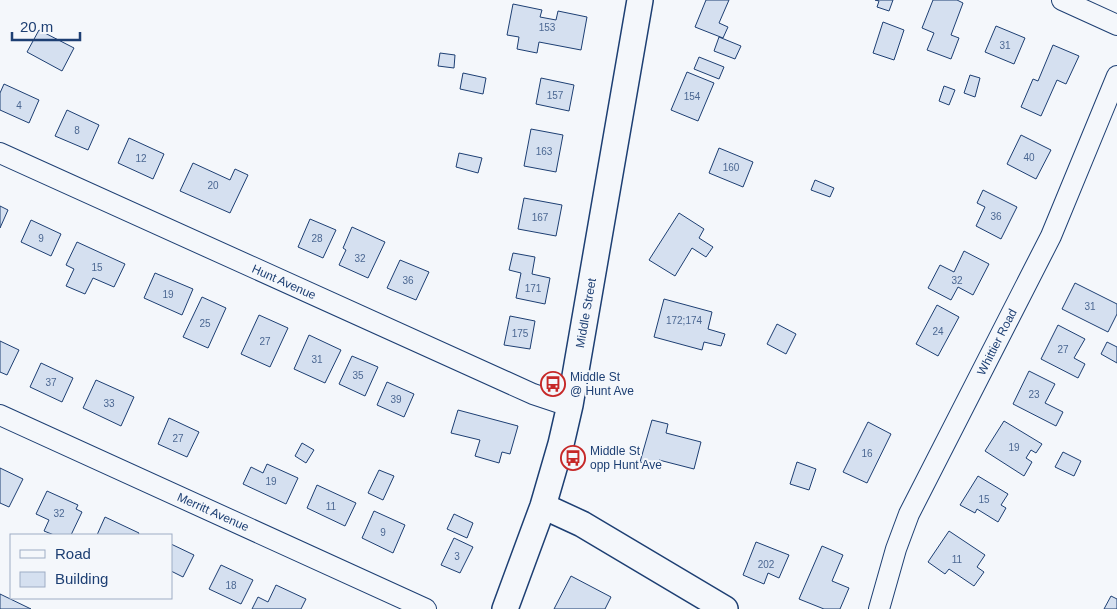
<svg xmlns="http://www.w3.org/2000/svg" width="1117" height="609" font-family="Arial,sans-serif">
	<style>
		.building { fill: #d5e0f0; stroke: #1d3f73 }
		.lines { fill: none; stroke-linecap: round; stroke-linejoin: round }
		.minor-casing { stroke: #1d3f73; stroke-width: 22 }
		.tertiary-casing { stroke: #1d3f73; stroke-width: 28 }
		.minor { stroke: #f4f7fb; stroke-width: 20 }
		.tertiary { stroke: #f4f7fb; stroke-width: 25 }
		.labels { text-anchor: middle; stroke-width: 4; stroke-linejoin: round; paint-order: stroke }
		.number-label { font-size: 10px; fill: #4b6792 }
		.street-label { font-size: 12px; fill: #1d3f73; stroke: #f4f7fb }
		.poi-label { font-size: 12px; fill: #1d3f73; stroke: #f4f7fb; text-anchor: start }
	</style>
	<rect width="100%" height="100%" fill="#f4f7fb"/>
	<path class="building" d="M706,0h23l-10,23 9,4 -5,11 -28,-11z
		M875,0h18l-4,11 -12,-4 2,-6z
		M933,0h24l6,3 -12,32 8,3 -8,21 -24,-9 7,-17 -12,-5z
		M513,4l29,6 -2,7 16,3 2,-9 29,6 -6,33 -42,-8 -2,11 -20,-4 2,-12 -12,-2z
		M883,22l21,8 -10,30 -21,-7z
		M996,26l29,12 -11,26 -29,-12z
		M39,30l35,18 -12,23 -35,-19z
		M719,37l22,9 -6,13 -21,-8z
		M1053,45l26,11 -13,28 -9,-4 -16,36 -20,-9 12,-28 5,2z
		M440,53l15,2 -1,13 -16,-2z
		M699,57l25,10 -5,12 -25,-10z
		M687,72l27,11 -16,38 -27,-11z
		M463,73l23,5 -3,16 -23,-5z
		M970,75l10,3 -5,19 -11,-4z
		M541,78l33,7 -5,26 -33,-7z
		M4,84l35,16 -10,23 -29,-13v-17z
		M944,86l11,4 -6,15 -10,-4z
		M67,110l32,15 -11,25 -33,-14z
		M531,129l32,6 -7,37 -32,-6z
		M1021,135l30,15 -15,29 -29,-15z
		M129,138l35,16 -11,25 -35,-16z
		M719,148l34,14 -10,25 -34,-14z
		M459,153l23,5 -4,15 -22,-6z
		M193,163l37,17 5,-11 13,6 -18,38 -50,-22z
		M815,180l19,8 -4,9 -19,-7z
		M983,190l34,17 -16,32 -25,-13 9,-19 -8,-4z
		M524,198l38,7 -6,31 -38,-7z
		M0,206l8,4 -8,18z
		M679,213l25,16 -5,9 14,9 -7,10 -14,-9 -17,28 -26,-16z
		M310,219l26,11 -13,28 -25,-11z
		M31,220l30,14 -10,22 -30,-14z
		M352,227l33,15 -17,36 -29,-13 7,-15 -3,-2z
		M77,242l48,22 -11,23 -21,-9 -8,16 -19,-8 8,-17 -8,-4z
		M964,251l25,13 -16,31 -15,-8 -7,13 -23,-12 12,-23 14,7z
		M513,253l22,4 -3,17 18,4 -5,26 -29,-6 5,-25 -12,-3z
		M400,260l29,12 -13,28 -29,-12z
		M155,273l38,16 -11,26 -38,-17z
		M1075,283l42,21v10l-9,18 -46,-23z
		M202,297l24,11 -18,40 -25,-11z
		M664,299l48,13 -4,17 17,5 -4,12 -17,-4 -2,8 -48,-13z
		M937,305l22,12 -21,39 -22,-12z
		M259,315l29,13 -18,39 -29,-13z
		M510,316l25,5 -5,28 -26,-4z
		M777,324l19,10 -10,20 -19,-10z
		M1058,325l27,14 -11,19 11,6 -7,14 -37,-19z
		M309,335l32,15 -16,33 -31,-14z
		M0,341l19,9 -12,25 -7,-3z
		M1107,342l10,5v16l-16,-9z
		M352,356l26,11 -13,29 -26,-12z
		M41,363l32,15 -11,24 -32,-15z
		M1029,371l26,13 -10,19 18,9 -7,14 -43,-22z
		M96,380l38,17 -13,29 -38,-18z
		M387,382l27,12 -10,23 -27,-12z
		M458,410l60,16 -8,28 -8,-2 -3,11 -24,-7 5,-16 -29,-7z
		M169,418l30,14 -12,25 -29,-13z
		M652,420l16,4 -2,9 35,9 -7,27 -35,-9 -2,6 -17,-4z
		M1004,421l38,23 -6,9 -5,-3 -5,8 6,4 -8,14 -39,-25z
		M868,422l23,12 -24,49 -24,-11z
		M302,443l12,7 -8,13 -11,-7z
		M1063,452l18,9 -7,15 -19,-9z
		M797,462l19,7 -7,21 -19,-6z
		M267,464l31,14 -12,26 -43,-20 8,-17 12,6z
		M0,468l23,11 -14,28 -9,-4z
		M379,470l15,6 -11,24 -15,-7z
		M978,476l30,18 -7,11 5,3 -8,14 -21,-13 -2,4 -15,-8z
		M317,485l39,18 -11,23 -38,-18z
		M47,491l31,14 -2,4 6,3 -11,23h-17l-10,-4 5,-11 -13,-6z
		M374,511l31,14 -12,28 -31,-15z
		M454,514l19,9 -6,15 -20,-9z
		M105,517l34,16 -1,2h-41z
		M949,531l36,24 -8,12 7,5 -10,14 -25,-17 -4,5 -17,-12z
		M454,538l19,9 -13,26 -19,-8z
		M756,542l33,13 -10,23 -11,-5 -4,11 -21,-9z
		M171,544l23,11 -11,22 -12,-6z
		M822,546l21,9 -11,26 17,7 -9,21h-16l-25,-10z
		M221,565l32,15 -12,24 -32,-15z
		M571,576l40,21 -6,12h-51z
		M276,585l30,14 -5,10h-49l6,-12 10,5z
		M0,594l31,15h-31z
		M1111,596l6,3v10h-13z"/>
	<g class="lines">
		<defs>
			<path id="minor" d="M1062,0l55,25
				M0,153l533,241 24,8 13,3
				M0,415l426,194
				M879,609l17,-60 13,-35 142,-278 66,-160"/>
			<path id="tertiary" d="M543,506l39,18 143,85
				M505,609l38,-103 18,-62 9,-39 70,-405"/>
		</defs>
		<use href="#minor" class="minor-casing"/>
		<use href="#tertiary" class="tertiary-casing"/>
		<use href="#minor" class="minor"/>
		<use href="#tertiary" class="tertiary"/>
	</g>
	<defs>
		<symbol id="bus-ring" viewBox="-11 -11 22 22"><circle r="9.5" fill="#f4f7fb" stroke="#c62828" stroke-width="1.5"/><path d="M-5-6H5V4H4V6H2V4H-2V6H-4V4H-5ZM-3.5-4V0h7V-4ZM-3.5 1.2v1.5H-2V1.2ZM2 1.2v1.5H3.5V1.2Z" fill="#c62828"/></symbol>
	</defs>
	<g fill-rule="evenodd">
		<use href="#bus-ring" x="539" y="370" width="28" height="28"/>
		<use href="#bus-ring" x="559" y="444" width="28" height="28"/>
	</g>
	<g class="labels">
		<g class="number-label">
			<text x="547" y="31">153</text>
			<text x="1005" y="49">31</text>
			<text x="555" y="99">157</text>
			<text x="692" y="100">154</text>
			<text x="19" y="109">4</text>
			<text x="77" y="134">8</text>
			<text x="544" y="155">163</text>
			<text x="1029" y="161">40</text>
			<text x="141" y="162">12</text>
			<text x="731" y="171">160</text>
			<text x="213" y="189">20</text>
			<text x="996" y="220">36</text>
			<text x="540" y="221">167</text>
			<text x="41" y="242">9</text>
			<text x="317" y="242">28</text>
			<text x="360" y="262">32</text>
			<text x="97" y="271">15</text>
			<text x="408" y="284">36</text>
			<text x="957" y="284">32</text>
			<text x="533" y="292">171</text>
			<text x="168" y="298">19</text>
			<text x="1090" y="310">31</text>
			<text x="684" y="324">172;174</text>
			<text x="205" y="327">25</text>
			<text x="938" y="335">24</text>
			<text x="520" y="337">175</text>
			<text x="265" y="345">27</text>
			<text x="1063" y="353">27</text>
			<text x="317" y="363">31</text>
			<text x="358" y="379">35</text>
			<text x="51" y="386">37</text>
			<text x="1034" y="398">23</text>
			<text x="396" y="403">39</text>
			<text x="109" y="407">33</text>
			<text x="178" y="442">27</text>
			<text x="1014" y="451">19</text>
			<text x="867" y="457">16</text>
			<text x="271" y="485">19</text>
			<text x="984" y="503">15</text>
			<text x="331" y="510">11</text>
			<text x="59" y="517">32</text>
			<text x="383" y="536">9</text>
			<text x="457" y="560">3</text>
			<text x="957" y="563">11</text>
			<text x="766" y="568">202</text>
			<text x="231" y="589">18</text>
		</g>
		<g class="street-label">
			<text transform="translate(284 282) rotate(24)" y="4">Hunt Avenue</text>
			<text transform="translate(586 313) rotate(-80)" y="4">Middle Street</text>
			<text transform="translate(997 342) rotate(-63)" y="4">Whittier Road</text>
			<text transform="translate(213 512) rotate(24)" y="4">Merritt Avenue</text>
		</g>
		<g class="poi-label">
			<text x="570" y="381">Middle St<tspan x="570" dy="14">@ Hunt Ave</tspan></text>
			<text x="590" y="455">Middle St<tspan x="590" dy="14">opp Hunt Ave</tspan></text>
		</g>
	</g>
	<rect x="10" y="534" width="162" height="65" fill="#f4f7fb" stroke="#9eadc5"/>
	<rect x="20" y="550" width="25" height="8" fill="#f4f7fb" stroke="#9eadc5"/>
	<text x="55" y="559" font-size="15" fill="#1d3f73">Road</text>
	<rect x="20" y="572" width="25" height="15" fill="#d5e0f0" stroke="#9eadc5"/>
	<text x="55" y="584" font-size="15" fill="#1d3f73">Building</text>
	<path d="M12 32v8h68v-8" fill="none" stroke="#1d3f73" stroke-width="2.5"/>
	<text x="20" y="32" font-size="15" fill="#1d3f73" stroke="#f4f7fb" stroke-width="4" paint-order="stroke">20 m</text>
</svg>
